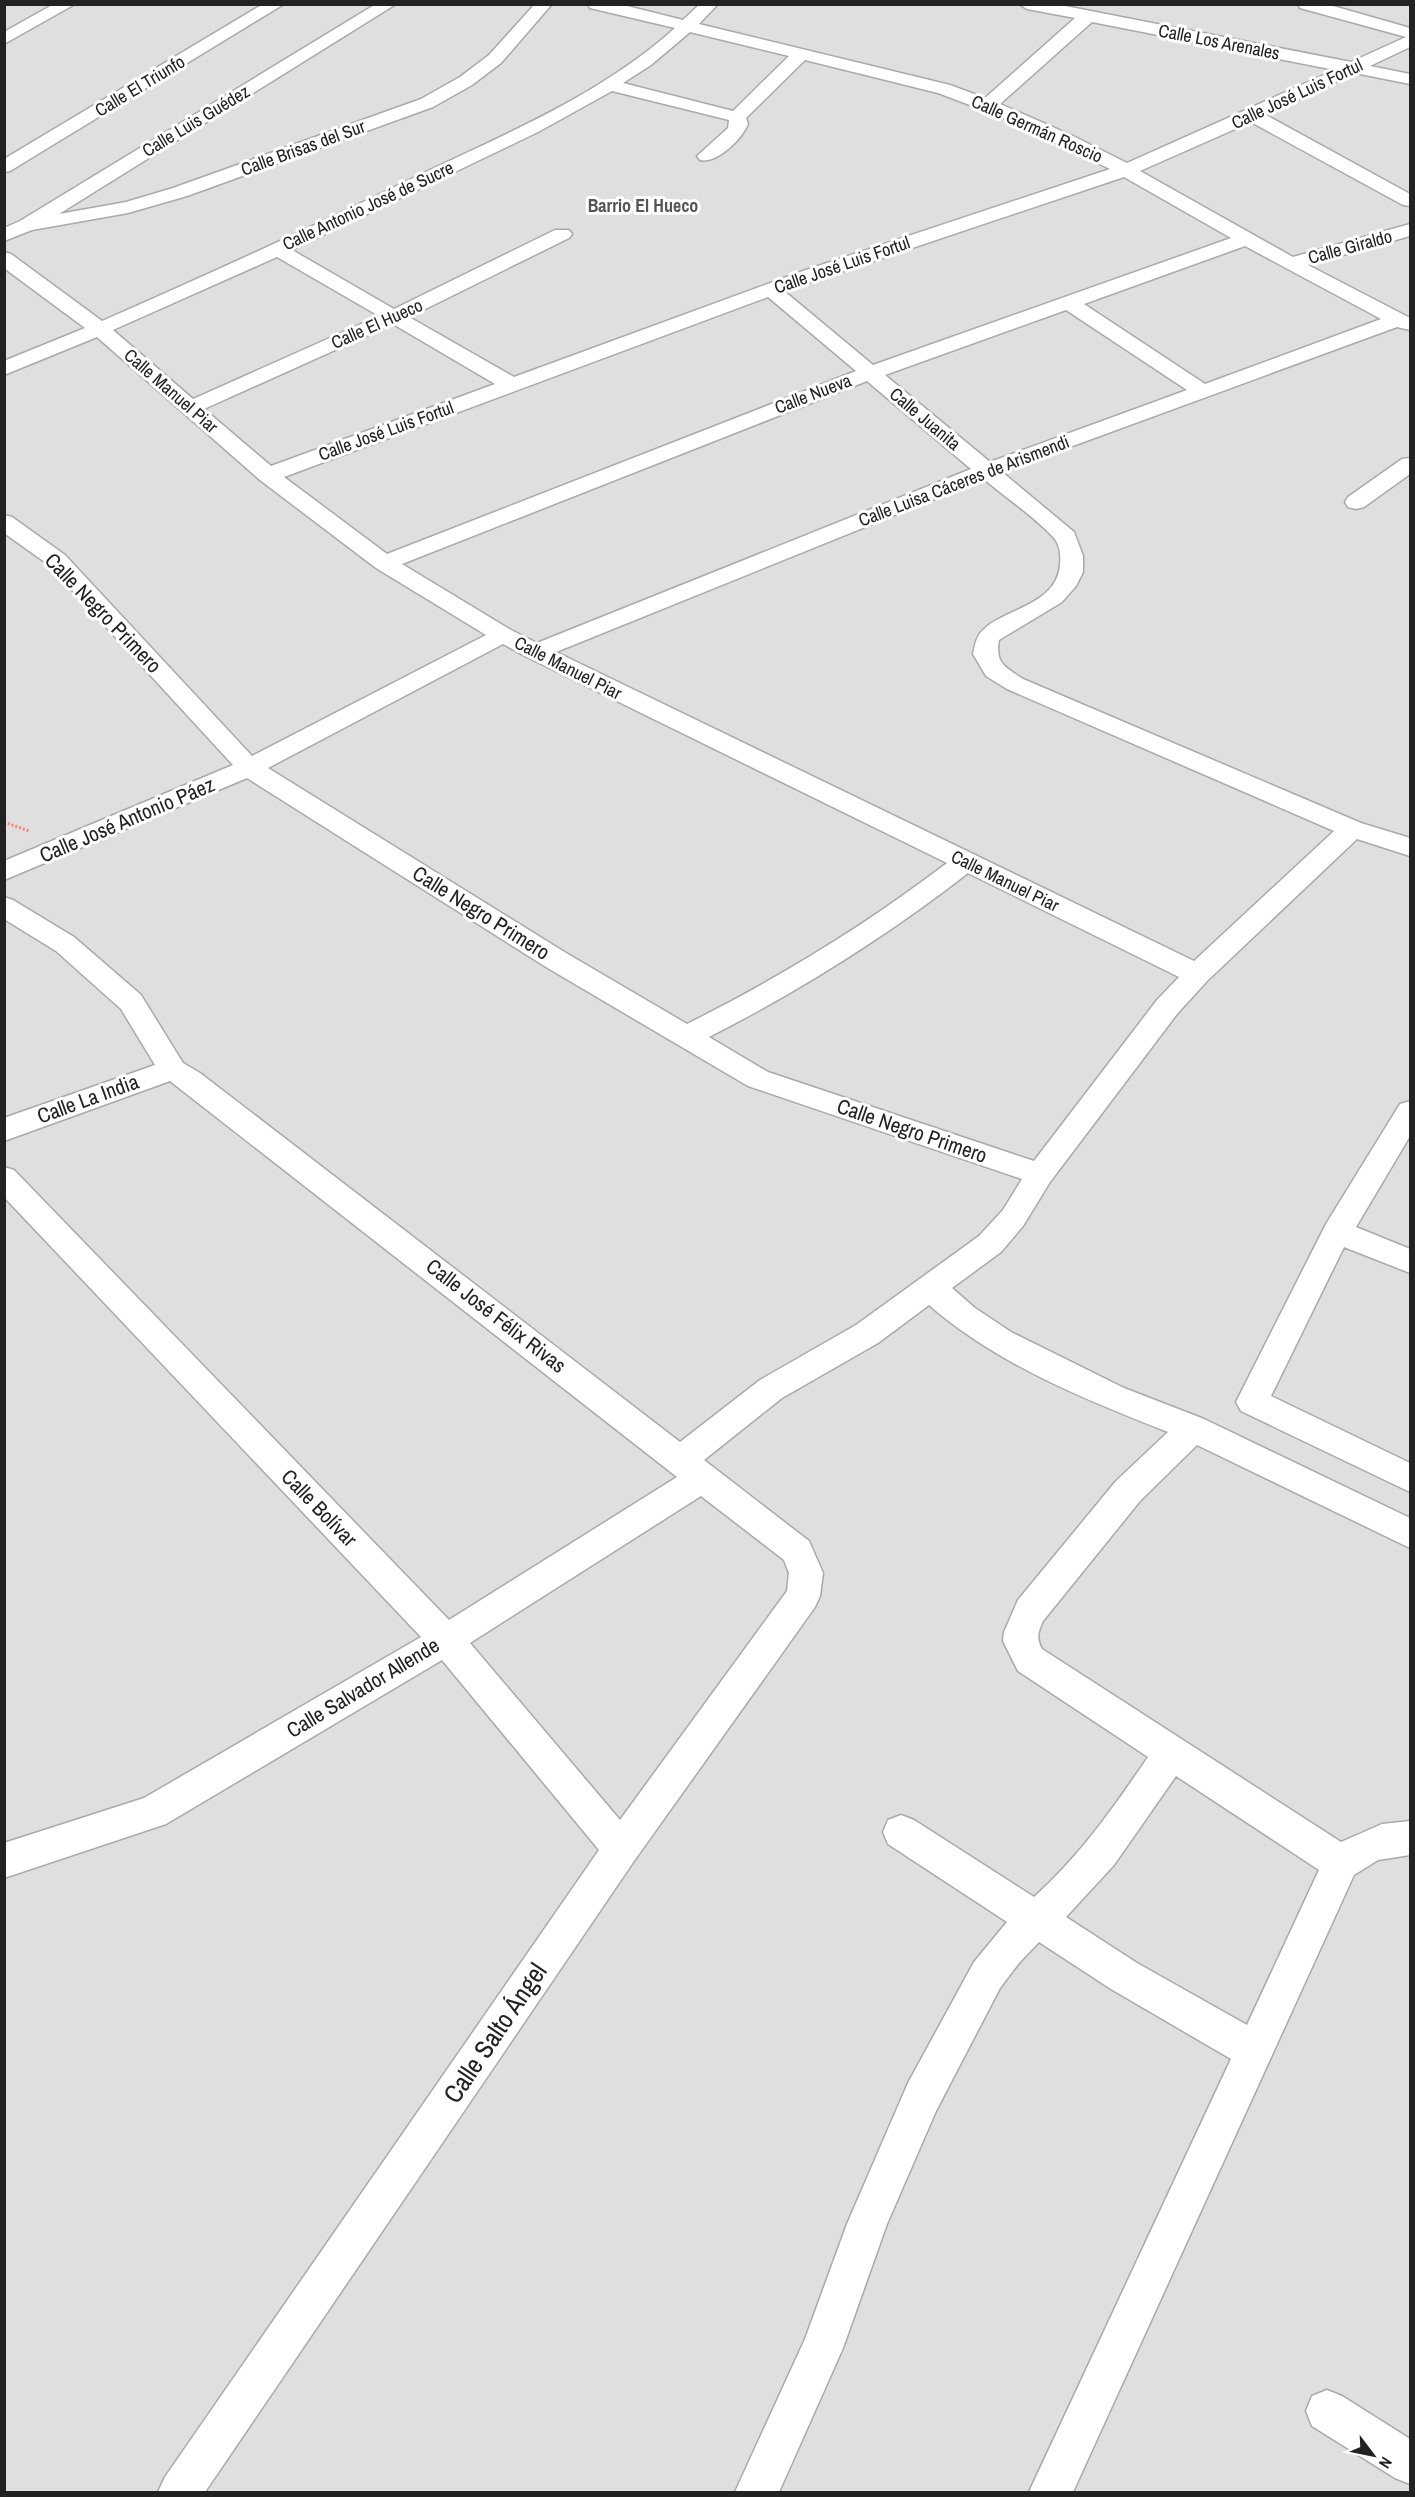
<svg xmlns="http://www.w3.org/2000/svg" width="1415" height="2497" font-family="'Archivo Narrow',sans-serif">
	<style>
		.residential { fill: #e0dfdf }
		.lines { fill: none; stroke-linecap: round; stroke-linejoin: round }
		.street-casing { stroke: #a9a9a9; stroke-width: 3 }
		.path { stroke: #fa8072; stroke-width: 3; stroke-dasharray: 2 2; stroke-linecap: butt }
		.street { fill: #fff; fill-rule: evenodd }
		.labels { text-anchor: middle; stroke-width: 6; stroke-linejoin: round; paint-order: stroke }
		.far-street-label { font-size: 18px; fill: #222; stroke: #fff }
		.far-neighbourhood-label { font-size: 18px; font-weight: bold; fill: #555; stroke: #fff }
		.street-label { font-size: 21px; fill: #222; stroke: #fff }
		.near-street-label { font-size: 26px; fill: #222; stroke: #fff }
	</style>
	<rect width="100%" height="100%" fill="#f2efe9"/>
	<path class="residential" d="M5,5h1405v2487h-1405z"/>
	<g class="lines">
		<defs>
			<path id="street" d="M54,4h21l-71,40v-12z
				M263,4h21l-274,167 -6,1v-13z
				M376,4h20l-337,210 67,-12 47,-14 248,-89 39,-22 29,-22 46,-51h17l-51,59 -29,22 -39,22 -246,89 -59,17 -96,17 -28,11v-13l16,-7z
				M588,4h31l64,16 17,-16h18l-19,20 251,61 35,13 90,-80 -48,-9 -8,-5h36l296,58 55,-25 -106,-29 -2,-4h28l84,24v19l-40,19 40,8v10l-55,-11 -89,42 144,79v12l-7,-1 -152,-83 -111,49 153,86 117,-33v12l-102,29 102,53v12l-13,-3 -395,145 72,60 9,24v16l-7,14 -14,16 -63,38c-4,24 6,27 24,39l338,144 49,15v18l-53,-17 -150,142 -30,33 -127,168 -27,44 -22,26 -49,36 23,20 36,24 113,56 80,31 206,99v30l-213,-103 -57,56 -97,120c-5,11 -7,17 -1,28l299,193 41,-18 28,-3v34l-32,5 -24,15 -281,617h-44l202,-433 -120,-70 -72,-47 -20,21 -19,25 -64,123 -49,113 -44,124 -64,144h-44l70,-153 42,-115 61,-141 66,-121 33,-40 -119,-78 -5,-12 5,-12 13,-5 13,5 120,77c46,-41 80,-90 114,-140l-130,-86 -15,-30 1,-9 14,-32 98,-119 52,-49c-84,-33 -171,-68 -239,-127l-51,38 -96,55 -78,62 105,81 14,32 -3,23 -5,11 -181,254 -429,631h-47l7,-15 434,-627 -157,-190 -276,164 -162,54v-35l140,-45 277,-161 -417,-440v-30l10,3 435,450 228,-143 -507,-396 -166,60v-23l151,-53 -34,-56 -65,-58 -52,-32v-22l9,3 61,37 67,58 42,68 17,10 480,369 80,-62 96,-55 123,-89 24,-26 19,-31 -274,-93 -202,-119 -299,-189 -243,102v-19l229,-96 -184,-200 -45,-32v-18l8,2 53,38 187,201 234,-121 -110,-67 -116,-88 -163,-143 -93,38v-14l81,-33 -81,-60v-16l7,2 91,67c110,-48 218,-98 326,-150 85,-40 176,-79 247,-143l-85,-20zM1092,22l243,48 -208,93 -56,-28 -71,-31zM690,32l99,24 -56,55 -110,-28 28,-18zM805,60l133,33 61,23 111,53 -307,102 -289,106 -105,-60 160,-79 3,-4 -3,-4h-14l-161,79 -102,-59 246,-118 74,-41 117,29 -1,8 -31,28 3,4c17,4 42,-21 48,-36l-2,-6zM1124,177l107,61 -358,127 -89,-74zM1245,246l136,73 -176,65 -121,-80zM277,257l102,59 -186,83 -80,-69zM768,297l88,74 -469,183 -103,-77zM1066,310l121,80 -197,72 -105,-87zM393,324l102,60 -224,82 -67,-57zM867,381l104,88 -434,174 -26,-13 -109,-66zM984,479c22,19 51,38 70,59 6,7 7,18 6,26 -2,40 -53,44 -76,65 -8,7 -9,16 -11,25l13,22 21,13 327,142 -140,130 -638,-309zM503,644l24,13 420,206c-81,62 -168,115 -260,161l-121,-71 -298,-185zM968,873l211,104 -22,23 -123,161 -266,-89 -59,-35c92,-47 178,-101 259,-164zM701,1496l83,64 5,13 -2,18 -167,229 -150,-177zM1176,1776l143,94 -72,155 -110,-62 -71,-46 48,-52z
				M1410,458v16l-46,33 -8,2 -8,-2 -3,-5 3,-5 54,-38z
				M1410,1101v35l-54,91 54,22v24l-66,-26 -73,149 139,67v29l-169,-81 -5,-9 90,-178 74,-120z
				M1327,2390l15,6 68,43v45l-15,-6 -83,-52 -6,-15 6,-15z"/>
		</defs>
		<use href="#street" class="street-casing"/>
		<path class="path" d="M4,822l25,9"/>
		<use href="#street" class="street"/>
	</g>
	<g class="labels">
		<g class="far-street-label">
			<text transform="translate(1219 42) rotate(11)" y="6">Calle Los Arenales</text>
			<text transform="translate(140 86) rotate(-31)" y="6">Calle El Triunfo</text>
			<text transform="translate(1297 94) rotate(-25)" y="6">Calle José Luis Fortul</text>
			<text transform="translate(196 121) rotate(-31)" y="6">Calle Luis Guédez</text>
			<text transform="translate(1037 129) rotate(24)" y="6">Calle Germán Roscio</text>
			<text transform="translate(303 148) rotate(-20)" y="6">Calle Brisas del Sur</text>
			<text transform="translate(368 206) rotate(-25)" y="6">Calle Antonio José de Sucre</text>
			<text transform="translate(1350 247) rotate(-15)" y="6">Calle Giraldo</text>
			<text transform="translate(842 265) rotate(-19)" y="6">Calle José Luis Fortul</text>
			<text transform="translate(377 324) rotate(-24)" y="6">Calle El Hueco</text>
			<text transform="translate(171 391) rotate(41)" y="6">Calle Manuel Piar</text>
			<text transform="translate(813 394) rotate(-21)" y="6">Calle Nueva</text>
			<text transform="translate(925 419) rotate(40)" y="6">Calle Juanita</text>
			<text transform="translate(386 431) rotate(-20)" y="6">Calle José Luis Fortul</text>
			<text transform="translate(964 481) rotate(-21)" y="6">Calle Luisa Cáceres de Arismendi</text>
			<text transform="translate(568 668) rotate(27)" y="6">Calle Manuel Piar</text>
			<text transform="translate(1005 881) rotate(26)" y="6">Calle Manuel Piar</text>
		</g>
		<g class="far-neighbourhood-label">
			<text x="643" y="212">Barrio El Hueco</text>
		</g>
		<g class="street-label">
			<text transform="translate(103 613) rotate(46)" y="7">Calle Negro Primero</text>
			<text transform="translate(127 820) rotate(-23)" y="7">Calle José Antonio Páez</text>
			<text transform="translate(481 913) rotate(32)" y="7">Calle Negro Primero</text>
			<text transform="translate(88 1099) rotate(-20)" y="7">Calle La India</text>
			<text transform="translate(912 1131) rotate(19)" y="7">Calle Negro Primero</text>
			<text transform="translate(496 1316) rotate(38)" y="7">Calle José Félix Rivas</text>
			<text transform="translate(319 1508) rotate(46)" y="7">Calle Bolívar</text>
			<text transform="translate(363 1688) rotate(-31)" y="7">Calle Salvador Allende</text>
		</g>
		<g class="near-street-label">
			<text transform="translate(495 2033) rotate(-56)" y="9">Calle Salto Ángel</text>
		</g>
	</g>
	<rect width="1415" height="2497" fill="none" stroke="#222222" stroke-width="12"/>
	<g transform="translate(1373 2455) rotate(122)" stroke="#ffffff" stroke-width="4.5" paint-order="stroke">
	<path d="M0-4.5L10 22L0 15L-10 22Z" fill="#222222"/>
	<text y="-9" font-size="16" font-weight="bold" text-anchor="middle" fill="#222222">N</text>
	</g>
</svg>
